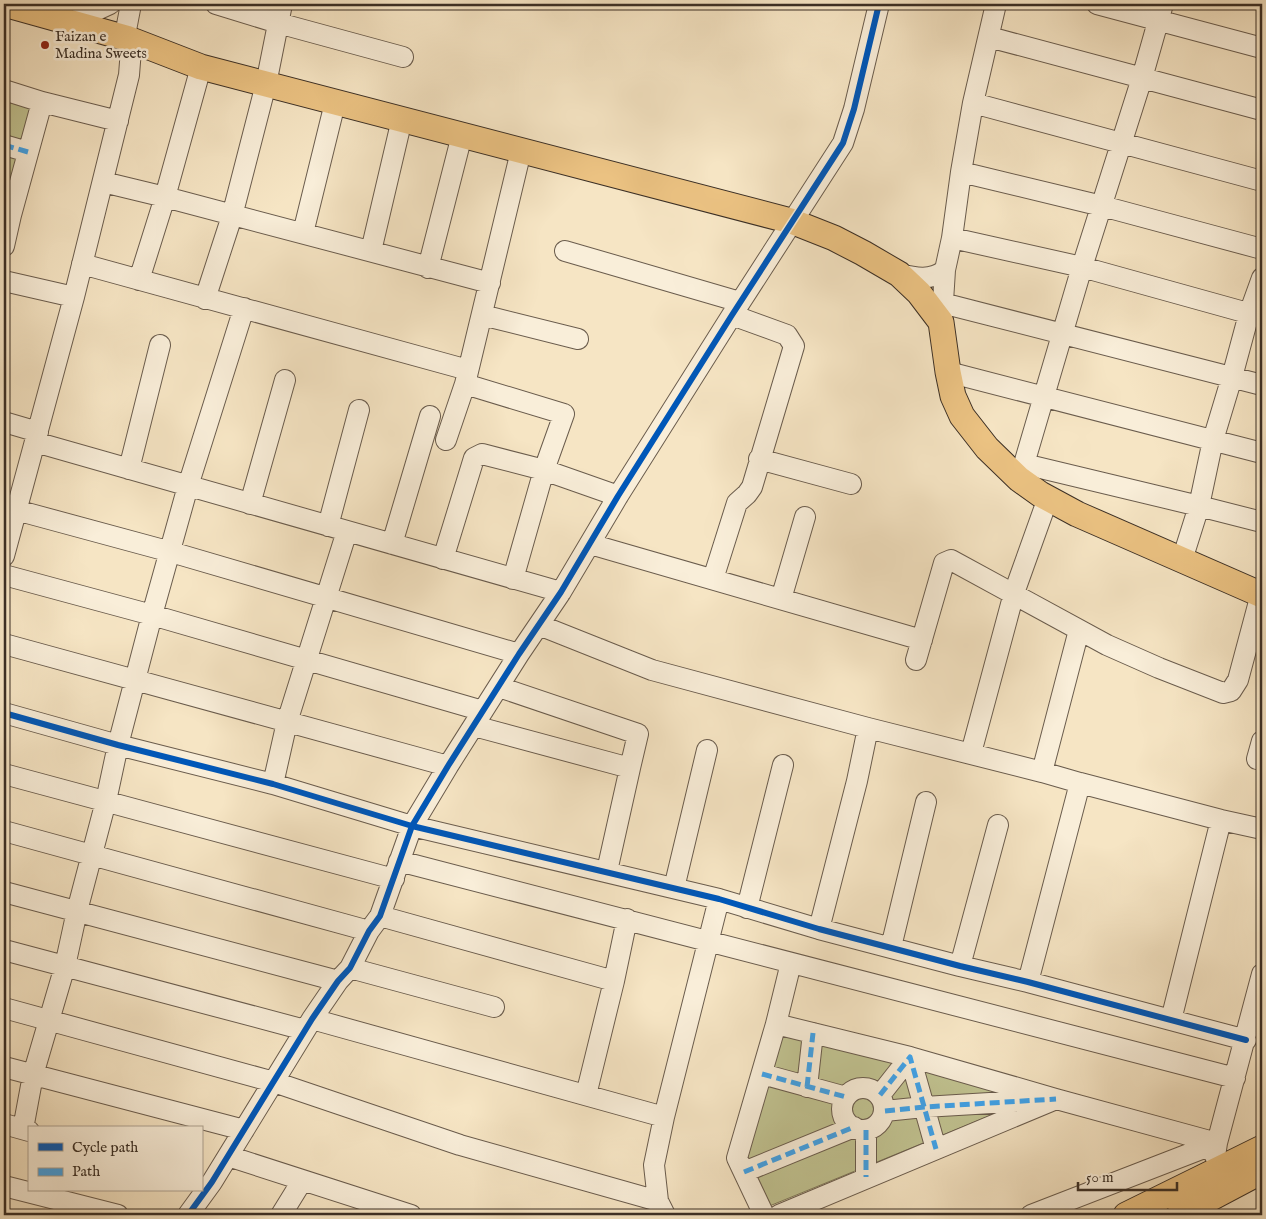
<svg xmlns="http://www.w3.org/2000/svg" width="1266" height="1219" font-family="'IM FELL English',serif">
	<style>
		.green { fill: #c1c391; stroke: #7e795b }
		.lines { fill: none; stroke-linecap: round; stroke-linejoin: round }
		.minor-casing { stroke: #6a5c4d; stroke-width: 22 }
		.major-casing { stroke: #3b2f25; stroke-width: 27 }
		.minor { stroke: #f9eed9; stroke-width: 20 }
		.major { stroke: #ebc282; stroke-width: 25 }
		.quiet { stroke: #3fa3eb; stroke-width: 5; stroke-dasharray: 10 5; stroke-linecap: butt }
		.cycleway-casing { stroke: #f9eed9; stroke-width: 9 }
		.cycleway { stroke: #0057b8; stroke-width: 6 }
		.poi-dot { fill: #8f2418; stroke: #f9eed9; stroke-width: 2 }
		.labels { text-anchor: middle; stroke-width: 5; stroke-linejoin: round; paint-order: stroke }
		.poi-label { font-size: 15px; fill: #3b2f25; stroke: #f9eed9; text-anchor: start }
	</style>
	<rect width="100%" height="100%" fill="#f6e5c4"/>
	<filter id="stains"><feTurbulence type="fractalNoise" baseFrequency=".004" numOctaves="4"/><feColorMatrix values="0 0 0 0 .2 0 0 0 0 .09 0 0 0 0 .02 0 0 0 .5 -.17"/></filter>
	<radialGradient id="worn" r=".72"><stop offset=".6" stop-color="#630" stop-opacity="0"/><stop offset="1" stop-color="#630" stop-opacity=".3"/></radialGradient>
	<path class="green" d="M4,94l28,7 -25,98 -3,-1z
		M781,1033l246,58 -1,10 -259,106 -22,-51z"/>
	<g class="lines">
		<defs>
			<path id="minor" d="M216,4l62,19 125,34
				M1097,4l165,44
				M71,22l39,-18
				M989,37l273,73
				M4,90l38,12 76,19
				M973,103l289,78
				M4,145l24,7
				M961,172l141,34 160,43
				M103,182l62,15 325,86
				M303,233l32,-130
				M952,238l130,29 180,50
				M4,246l7,-31 31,-113
				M371,251l31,-132
				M565,251l175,51
				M82,264l386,106
				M428,268l34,-133
				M899,274c17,4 32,7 46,-4
				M139,280l26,-83 36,-130
				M4,281l70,16
				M205,299l27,-83 34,-132 16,-80
				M942,303l320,82
				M482,315l96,24
				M942,317l3,-47 7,-32 9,-66 12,-69 23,-99
				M948,372l314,81
				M4,422l34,10
				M446,440l19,-56
				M35,442l526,150
				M759,459l92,25
				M1024,464l58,-197 60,-189 21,-74
				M129,469l31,-124
				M1020,475l4,-11 175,42 63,16
				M250,504l35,-124
				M16,510l155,42 348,102
				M328,526l31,-116
				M392,544l38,-128
				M590,544l332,96
				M4,556l70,-259 55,-222 2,-26 -5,-11v-8l5,-26
				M443,559l31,-101 8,-4 62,16 74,26
				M1182,560l17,-54 14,-66 19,-63 17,-63 13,-36
				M4,575l148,40 331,96
				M513,579l31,-109 20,-56 -99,-30 56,-233
				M713,579l24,-76 10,-9 5,-7 42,-141 -7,-11 -55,-20
				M781,599l24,-82
				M539,625l113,45 216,58 174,44 38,11 141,37 41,9
				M4,644l444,122
				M916,660l28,-97 7,-3 156,85 52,23 64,25 8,-2 7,-11 23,-86
				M499,687l139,47 -8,34
				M4,713l114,32 155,39 139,42 307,73 100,30 141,37 68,16 218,58
				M474,726l156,42 -23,103
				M971,753l43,-160 34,-95
				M1257,759l5,-18
				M1042,772l37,-142
				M4,774l390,105
				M273,784l14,-62 60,-191
				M4,831l365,100
				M399,861l836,217
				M674,888l33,-138
				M4,892l334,89
				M747,908l36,-143
				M380,916l234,65
				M819,929l38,-148 11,-53
				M891,947l35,-145
				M4,950l301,80
				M960,966l38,-141
				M350,968l144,39
				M1028,982l52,-199
				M4,1008l270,74 186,63 198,56
				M312,1019l352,98
				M1171,1020l50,-200
				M776,1024l134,33 146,42 161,44
				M4,1067l240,63
				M762,1074l84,23
				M807,1087l6,-54
				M842 1109a21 21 0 1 1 42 0a21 21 0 1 1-42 0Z
				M586,1095l28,-114 13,-62
				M880,1095l30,-38 26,92
				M885,1111l39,-4 117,-7
				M4,1124l25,7
				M23,1129l10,-54 32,-109 12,-55 29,-110 12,-56 34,-130 36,-129 56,-178
				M866,1130v47
				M228,1156l183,59
				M1215,1156l2,-13 45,-169
				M744,1172l110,-45
				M4,1186l114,29
				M188,1215l24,-33 100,-163 26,-38 12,-13 19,-37 11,-15 32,-90 36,-60 71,-112 42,-62 57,-96 114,-181 111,-172 11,-34 25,-105
				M281,1215l21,-34
				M665,1215l-7,-14 -4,-36 10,-48 55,-218
				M764,1215l-27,-57 39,-134 15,-61
				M779,1215l277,-116
				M1031,1215l186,-72"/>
			<path id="major" d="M4,4l122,34 75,29 590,154 43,17 29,15 36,21 20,19 22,29 7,50 5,24 9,20 25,32 32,31 21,15 37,20 185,81
				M1126,1215l136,-67
				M1179,1215l83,-44"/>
		</defs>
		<use href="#minor" class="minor-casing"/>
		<use href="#major" class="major-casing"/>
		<use href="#minor" class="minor"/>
		<use href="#major" class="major"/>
		<path class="quiet" d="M4,145l24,7
			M762,1074l84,23
			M807,1087l6,-54
			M880,1095l30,-38 26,92
			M885,1111l39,-4 132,-8
			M866,1130v47
			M744,1172l110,-45"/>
		<defs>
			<path id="cycleway" d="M4,713l114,32 155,39 139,42 307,73 100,30 141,37 68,16 218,58
				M188,1215l24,-33 100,-163 26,-38 12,-13 19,-37 11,-15 32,-90 36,-60 71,-112 42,-62 57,-96 114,-181 111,-172 11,-34 25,-105"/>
		</defs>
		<use href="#cycleway" class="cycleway-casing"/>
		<use href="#cycleway" class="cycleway"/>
	</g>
	<circle class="poi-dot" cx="45" cy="45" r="5"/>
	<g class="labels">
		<g class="poi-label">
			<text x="55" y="41">Faizan e<tspan x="55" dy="17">Madina Sweets</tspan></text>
		</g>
	</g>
	<rect width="1266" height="1219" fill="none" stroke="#f6e5c4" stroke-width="20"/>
	<rect x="5" y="5" width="1256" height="1209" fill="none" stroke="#3b2f25" stroke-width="2.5"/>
	<rect x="10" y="10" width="1246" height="1199" fill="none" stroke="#3b2f25"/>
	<rect x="28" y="1126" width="175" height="65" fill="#f9eed9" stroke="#ada291"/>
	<rect x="38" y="1143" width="25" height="8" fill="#0057b8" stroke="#ada291"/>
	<text x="72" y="1152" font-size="15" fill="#3b2f25">Cycle path</text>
	<rect x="38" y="1168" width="25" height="8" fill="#3fa3eb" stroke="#ada291"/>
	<text x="72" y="1176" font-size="15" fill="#3b2f25">Path</text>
	<path d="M1078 1182v8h99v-8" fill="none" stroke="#3b2f25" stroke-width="2.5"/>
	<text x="1086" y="1182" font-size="15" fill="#3b2f25" stroke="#f9eed9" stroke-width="4" paint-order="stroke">50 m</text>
	<rect width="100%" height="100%" filter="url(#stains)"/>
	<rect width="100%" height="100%" fill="url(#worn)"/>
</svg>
